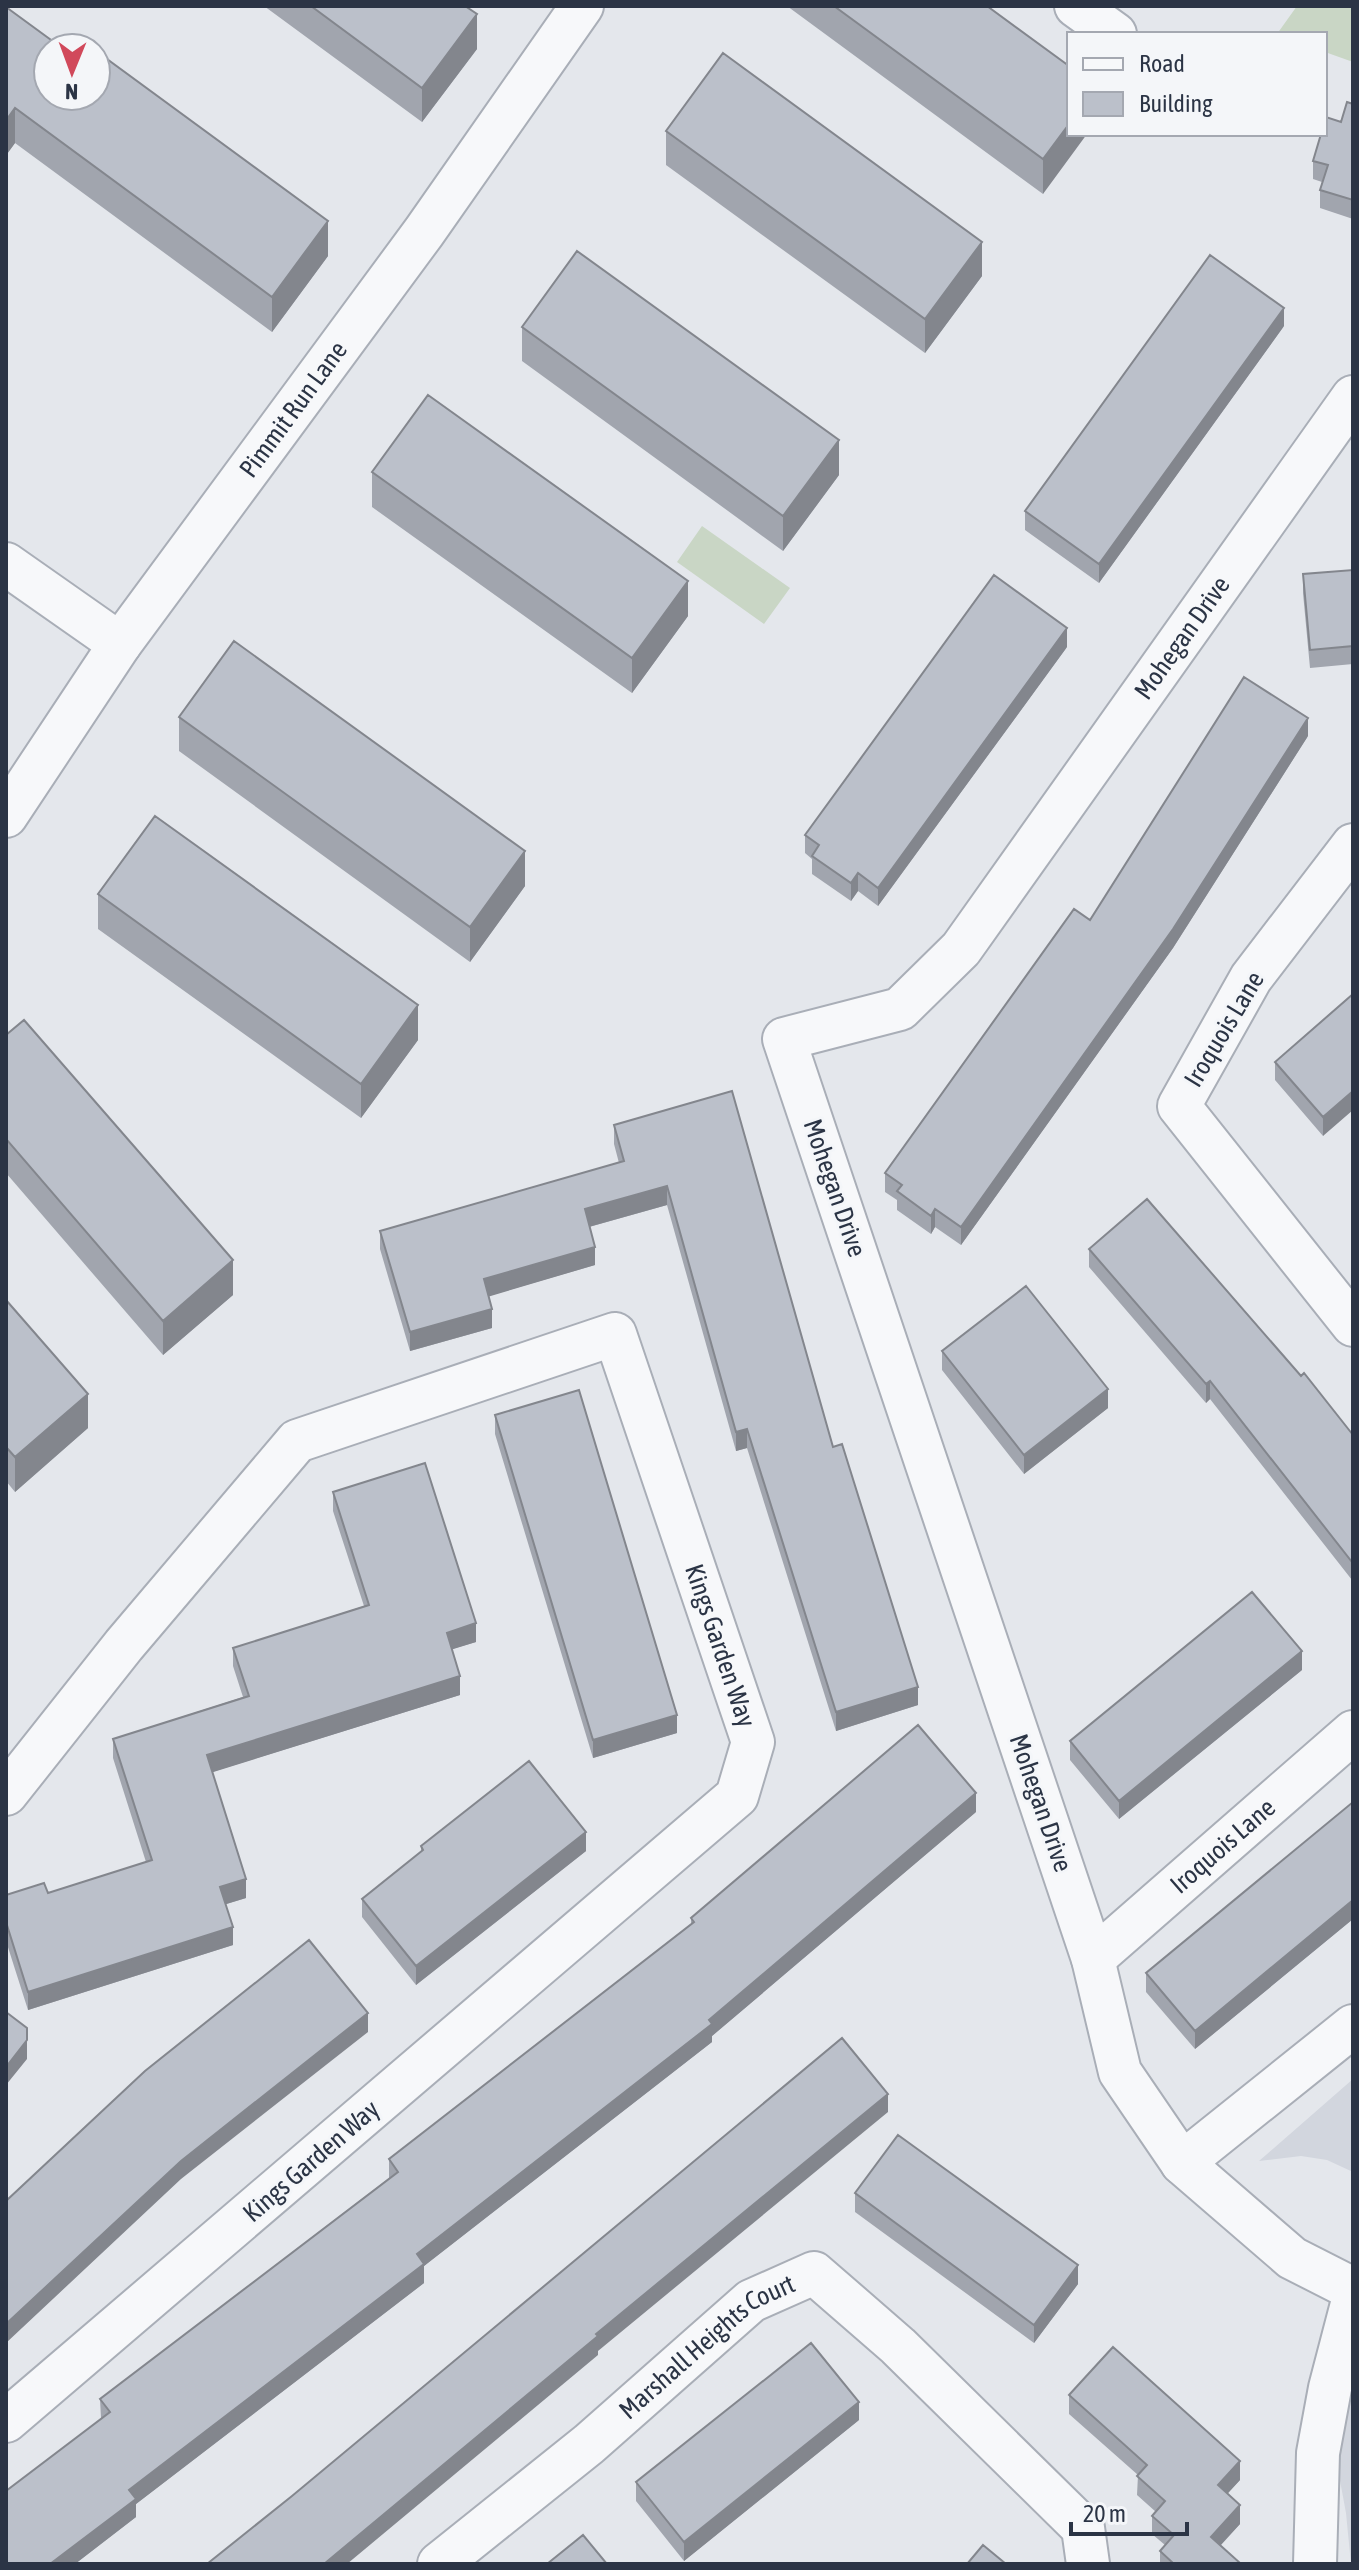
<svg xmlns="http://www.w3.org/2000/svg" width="1359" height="2570" font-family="'Asap Condensed',sans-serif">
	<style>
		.built { fill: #d2d6de }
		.green { fill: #c9d6c5 }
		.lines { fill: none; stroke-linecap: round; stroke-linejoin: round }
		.minor-casing { stroke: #a9aeb7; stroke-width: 46 }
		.minor { stroke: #f7f8fa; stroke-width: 42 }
		.wall { fill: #a1a5ae }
		.shaded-wall { fill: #83868d }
		.building { fill: #bbc0ca; stroke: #83868d; stroke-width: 2 }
		.labels { text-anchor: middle; stroke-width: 6; stroke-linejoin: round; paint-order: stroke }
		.street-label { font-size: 26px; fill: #2b3445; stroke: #f4f6f9 }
	</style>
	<rect width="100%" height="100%" fill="#e4e7ec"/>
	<path class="built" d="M1353,2079v93l-26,-12 -26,-4 -42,5z
		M1353,2376v188h-2l-5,-51 -10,-54z"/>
	<path class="green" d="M1297,6h56v56l-28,-10v-18h-48z
		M702,526l88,62 -26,36 -87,-62z"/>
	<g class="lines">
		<defs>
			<g id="minor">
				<path d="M1076,6l39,28"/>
				<path d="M6,564l114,80"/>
				<path id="s1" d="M6,816l114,-172 304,-412 158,-226"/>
				<path d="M1353,845l-102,133 -72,128 174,219"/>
				<path id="s2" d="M6,1794l118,-149 173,-204 318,-107 138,408 -16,54 -731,625"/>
				<path id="s3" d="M1093,1959l260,-227"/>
				<path d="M1353,2026l-171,137 110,95 61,31"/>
				<path id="s4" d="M1182,2163l-62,-91 -27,-113 -309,-920 116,-30 61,-60 392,-552"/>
				<path id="s5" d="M439,2564l150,-120 162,-143 63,-28 84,73 185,182 5,36"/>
				<path d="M1315,2564l3,-111 12,-65 23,-88"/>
			</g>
		</defs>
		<use href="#minor" class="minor-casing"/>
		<use href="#minor" class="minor"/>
	</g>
	<path class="wall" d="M264,6h201l12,43 -55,73z
		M787,6h200l82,60 -26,128z
		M6,7l322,249 -56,76 -257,-189 -8,11 -1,-1z
		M1353,104v115l-33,-11v-18l2,-8 -9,-3v-18l28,-39z
		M666,131l316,145 -57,77 -259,-188z
		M1284,326l-185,257 -74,-53v-19z
		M522,327l317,148 -56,76 -261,-190z
		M372,472l316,144 -56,77 -260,-186z
		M1353,570v94l-43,4 -7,-75v-19z
		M1067,647l-189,259 -20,-15 -7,10 -39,-27v-15l-7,-6v-18z
		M179,717l346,169 -55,76 -291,-211z
		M1308,736l-135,212 -212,297 -26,-18 -4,7 -34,-24v-10l-12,-8v-19l205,-253z
		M98,894l320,146 -57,78 -263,-189z
		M1353,994l-30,142 -48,-56v-18z
		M6,1035l227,260 -70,60 -157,-182z
		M732,1091l101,356 85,258 -82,26 -89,-283 -11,3 -69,-246 -78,22 6,38 -107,31 4,32 -82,23 -30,-102v-18l239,-68 -5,-19v-19z
		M1089,1249l212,127 52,59 -1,145 -142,-181 -4,4 -117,-136z
		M6,1300l82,128 -73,64 -9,-11z
		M942,1351l166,57 -84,66 -82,-104z
		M495,1415l182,318 -84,25 -98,-324z
		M333,1492l143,150 -24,7 8,46 -248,77 34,126 -20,6 7,41 -205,65 -22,-69v-46l42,-2 98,-31 -33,-104v-19l130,-42 -10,-31v-18l131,-42 -31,-95z
		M1302,1670l-183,149 -49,-59v-19z
		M1353,1802v117l-158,130 -49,-57v-19z
		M976,1812l-264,224v6l-288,224v17l-288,221v13l-61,47h-69l95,-146 -1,-19 289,-221v-19l302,-235v-6z
		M421,1846l165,5 -170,134 -54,-68v-18l59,-47z
		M855,2193l223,91 -44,59 -179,-131z
		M1069,2395l171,85 -13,14 13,30 -20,21 20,19h-80v-13l5,-6 -13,-11v-18l4,-4 -19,-17 1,-20 -69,-61z
		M859,2420l-175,141 -48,-60v-19z"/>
	<path class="shaded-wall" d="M477,14v35l-55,73v-34z
		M15,108v35l-8,11v-35z
		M1069,124v10h18l-44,60v-35z
		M328,221v35l-56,76v-35z
		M982,242v34l-57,77v-34z
		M1284,308v18l-185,257v-19z
		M839,440v35l-56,76v-35z
		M688,581v35l-56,77v-35z
		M1067,628v19l-189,259v-18z
		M1308,718v18l-135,212 -212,297v-18z
		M525,851v35l-55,76v-35z
		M858,873v18l-7,10v-18z
		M418,1005v35l-57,78v-34z
		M1353,1091v19l-30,26v-19z
		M667,1186v19l-82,23v-19z
		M935,1209v18l-4,7v-18z
		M595,1247v18l-111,33v-19z
		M233,1260v35l-70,60v-34z
		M492,1309v19l-82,23v-19z
		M1210,1381v18l-4,4v-19z
		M1108,1389v19l-84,66v-19z
		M88,1394v34l-73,64v-35z
		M747,1429v19l-11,3v-19z
		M1353,1561v18l-1,1v-18z
		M476,1623v19l-29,9v-18z
		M1302,1651v19l-183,149v-18z
		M460,1676v19l-253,79v-19z
		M918,1687v18l-82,26v-19z
		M677,1715v18l-84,25v-18z
		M976,1793v19l-264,224v6l-288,224v17l-288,221v13l-61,47h-25l79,-74 288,-236 292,-234z
		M586,1832v19l-170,134v-19z
		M246,1879v19l-26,8v-19z
		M1353,1900v19l-158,130v-18z
		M233,1927v18l-205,65v-18z
		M368,2013v19l-187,147 -175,164v-19l175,-163z
		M27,2040v19l-21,26v-18z
		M888,2094v18l-290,239v4l-251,209h-23l272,-230z
		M1078,2265v19l-44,59v-18z
		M859,2402v18l-175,141v-19z
		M1240,2461v19l-22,24v-19z
		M1240,2505v19l-29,32v-19z"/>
	<path class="building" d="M311,6h154l12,8 -55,74z
		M834,6h153l82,60v58l-26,35z
		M6,7l56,41h-14v48h48v-45l232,170 -56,76 -257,-189 -8,11 -1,-1z
		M75,35l17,13h-27z
		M723,53l259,189 -57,77 -259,-188z
		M1347,102l6,2v96l-33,-10 8,-25 -15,-4 8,-27h4l1,-17 15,5z
		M577,251l262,189 -56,76 -261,-189z
		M1210,255l74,53 -185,256 -74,-53z
		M428,395l260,186 -56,77 -260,-186z
		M1353,570v76l-43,4 -7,-76z
		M994,575l73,53 -189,260 -20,-15 -7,10 -39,-27 7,-11 -14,-10z
		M234,641l291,210 -55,76 -291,-210z
		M1244,677l64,41 -135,211 -212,298 -26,-18 -4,7 -34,-25 5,-6 -17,-12 189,-264 16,11z
		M155,816l263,189 -57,79 -263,-190z
		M1353,994v97l-30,26 -48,-55z
		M24,1020l209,240 -70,61 -157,-182v-104z
		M732,1091l101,356 9,-3 76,243 -82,25 -89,-283 -11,3 -69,-246 -82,23 10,38 -111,32 8,30 -82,23 -30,-101 244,-70 -10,-36z
		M1147,1199l154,177 3,-3 49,62v126l-1,1 -142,-181 -4,3 -117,-135z
		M1026,1286l82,103 -84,66 -82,-104z
		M6,1300l82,94 -73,63 -9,-10z
		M579,1390l98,325 -84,25 -98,-325z
		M425,1463l51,160 -29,10 13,43 -253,79 39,124 -26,8 13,40 -205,65 -22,-70v-27l38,-12 4,10 104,-33 -39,-121 136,-43 -16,-48 136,-43 -36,-113z
		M1252,1592l50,59 -183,150 -49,-60z
		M918,1725l58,68 -267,227 3,4 -295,230 7,10 -295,226 7,9 -86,65h-44v-73l104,-79 -10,-13 298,-227 -9,-13 305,-237 -3,-4z
		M529,1761l57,71 -170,134 -54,-67 61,-49 -2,-4z
		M1353,1802v98l-158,131 -49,-58z
		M309,1940l59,73 -187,148 -175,163v-123l139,-130z
		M6,2012l21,16v12l-21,27z
		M842,2038l46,56 -292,240 2,2 -274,228h-117l85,-68z
		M898,2135l180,130 -44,60 -179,-132z
		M811,2343l48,59 -175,140 -48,-60z
		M1113,2347l127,114 -22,24 22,20 -29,32 29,26 -1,1h-65l-14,-13 14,-16 -22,-19 13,-15 -28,-25 10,-11 -78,-70z
		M583,2535l24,29h-60z
		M983,2545l23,19h-39z"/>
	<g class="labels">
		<g class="street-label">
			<text dy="9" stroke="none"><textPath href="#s1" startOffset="498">Pimmit Run Lane</textPath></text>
			<text dy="9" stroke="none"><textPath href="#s4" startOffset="1784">Mohegan Drive</textPath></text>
			<text transform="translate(1224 1029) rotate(-59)" y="9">Iroquois Lane</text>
			<text transform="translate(835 1188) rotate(71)" y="9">Mohegan Drive</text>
			<text dy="9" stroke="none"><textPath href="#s2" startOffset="1122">Kings Garden Way</textPath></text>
			<text transform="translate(1041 1803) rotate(71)" y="9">Mohegan Drive</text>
			<text dy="9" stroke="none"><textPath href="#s3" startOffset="172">Iroquois Lane</textPath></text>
			<text transform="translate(311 2161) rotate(-41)" y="9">Kings Garden Way</text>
			<text dy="9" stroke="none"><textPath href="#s5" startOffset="346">Marshall Heights Court</textPath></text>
		</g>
	</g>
	<rect width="1359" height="2570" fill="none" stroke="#2b3445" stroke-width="16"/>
	<rect x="1067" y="32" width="260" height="104" fill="#f4f6f9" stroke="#a4a8b1" stroke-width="2"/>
	<rect x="1083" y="58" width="40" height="12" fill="#f7f8fa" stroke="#a4a8b1" stroke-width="2"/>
	<text x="1139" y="72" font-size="24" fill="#2b3445">Road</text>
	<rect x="1083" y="92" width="40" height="24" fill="#bbc0ca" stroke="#a4a8b1" stroke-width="2"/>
	<text x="1139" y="112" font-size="24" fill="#2b3445">Building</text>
	<g transform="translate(72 72) rotate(181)"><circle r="38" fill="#f4f6f9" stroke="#a4a8b1" stroke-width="2"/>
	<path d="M0-6L14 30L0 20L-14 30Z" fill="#d1495b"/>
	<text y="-12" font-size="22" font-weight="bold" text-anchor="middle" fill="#2b3445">N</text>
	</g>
	<path d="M1071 2522v12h116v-12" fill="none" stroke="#2b3445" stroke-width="4"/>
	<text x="1083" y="2522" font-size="24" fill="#2b3445" stroke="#f4f6f9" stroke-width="6" paint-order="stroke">20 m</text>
</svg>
